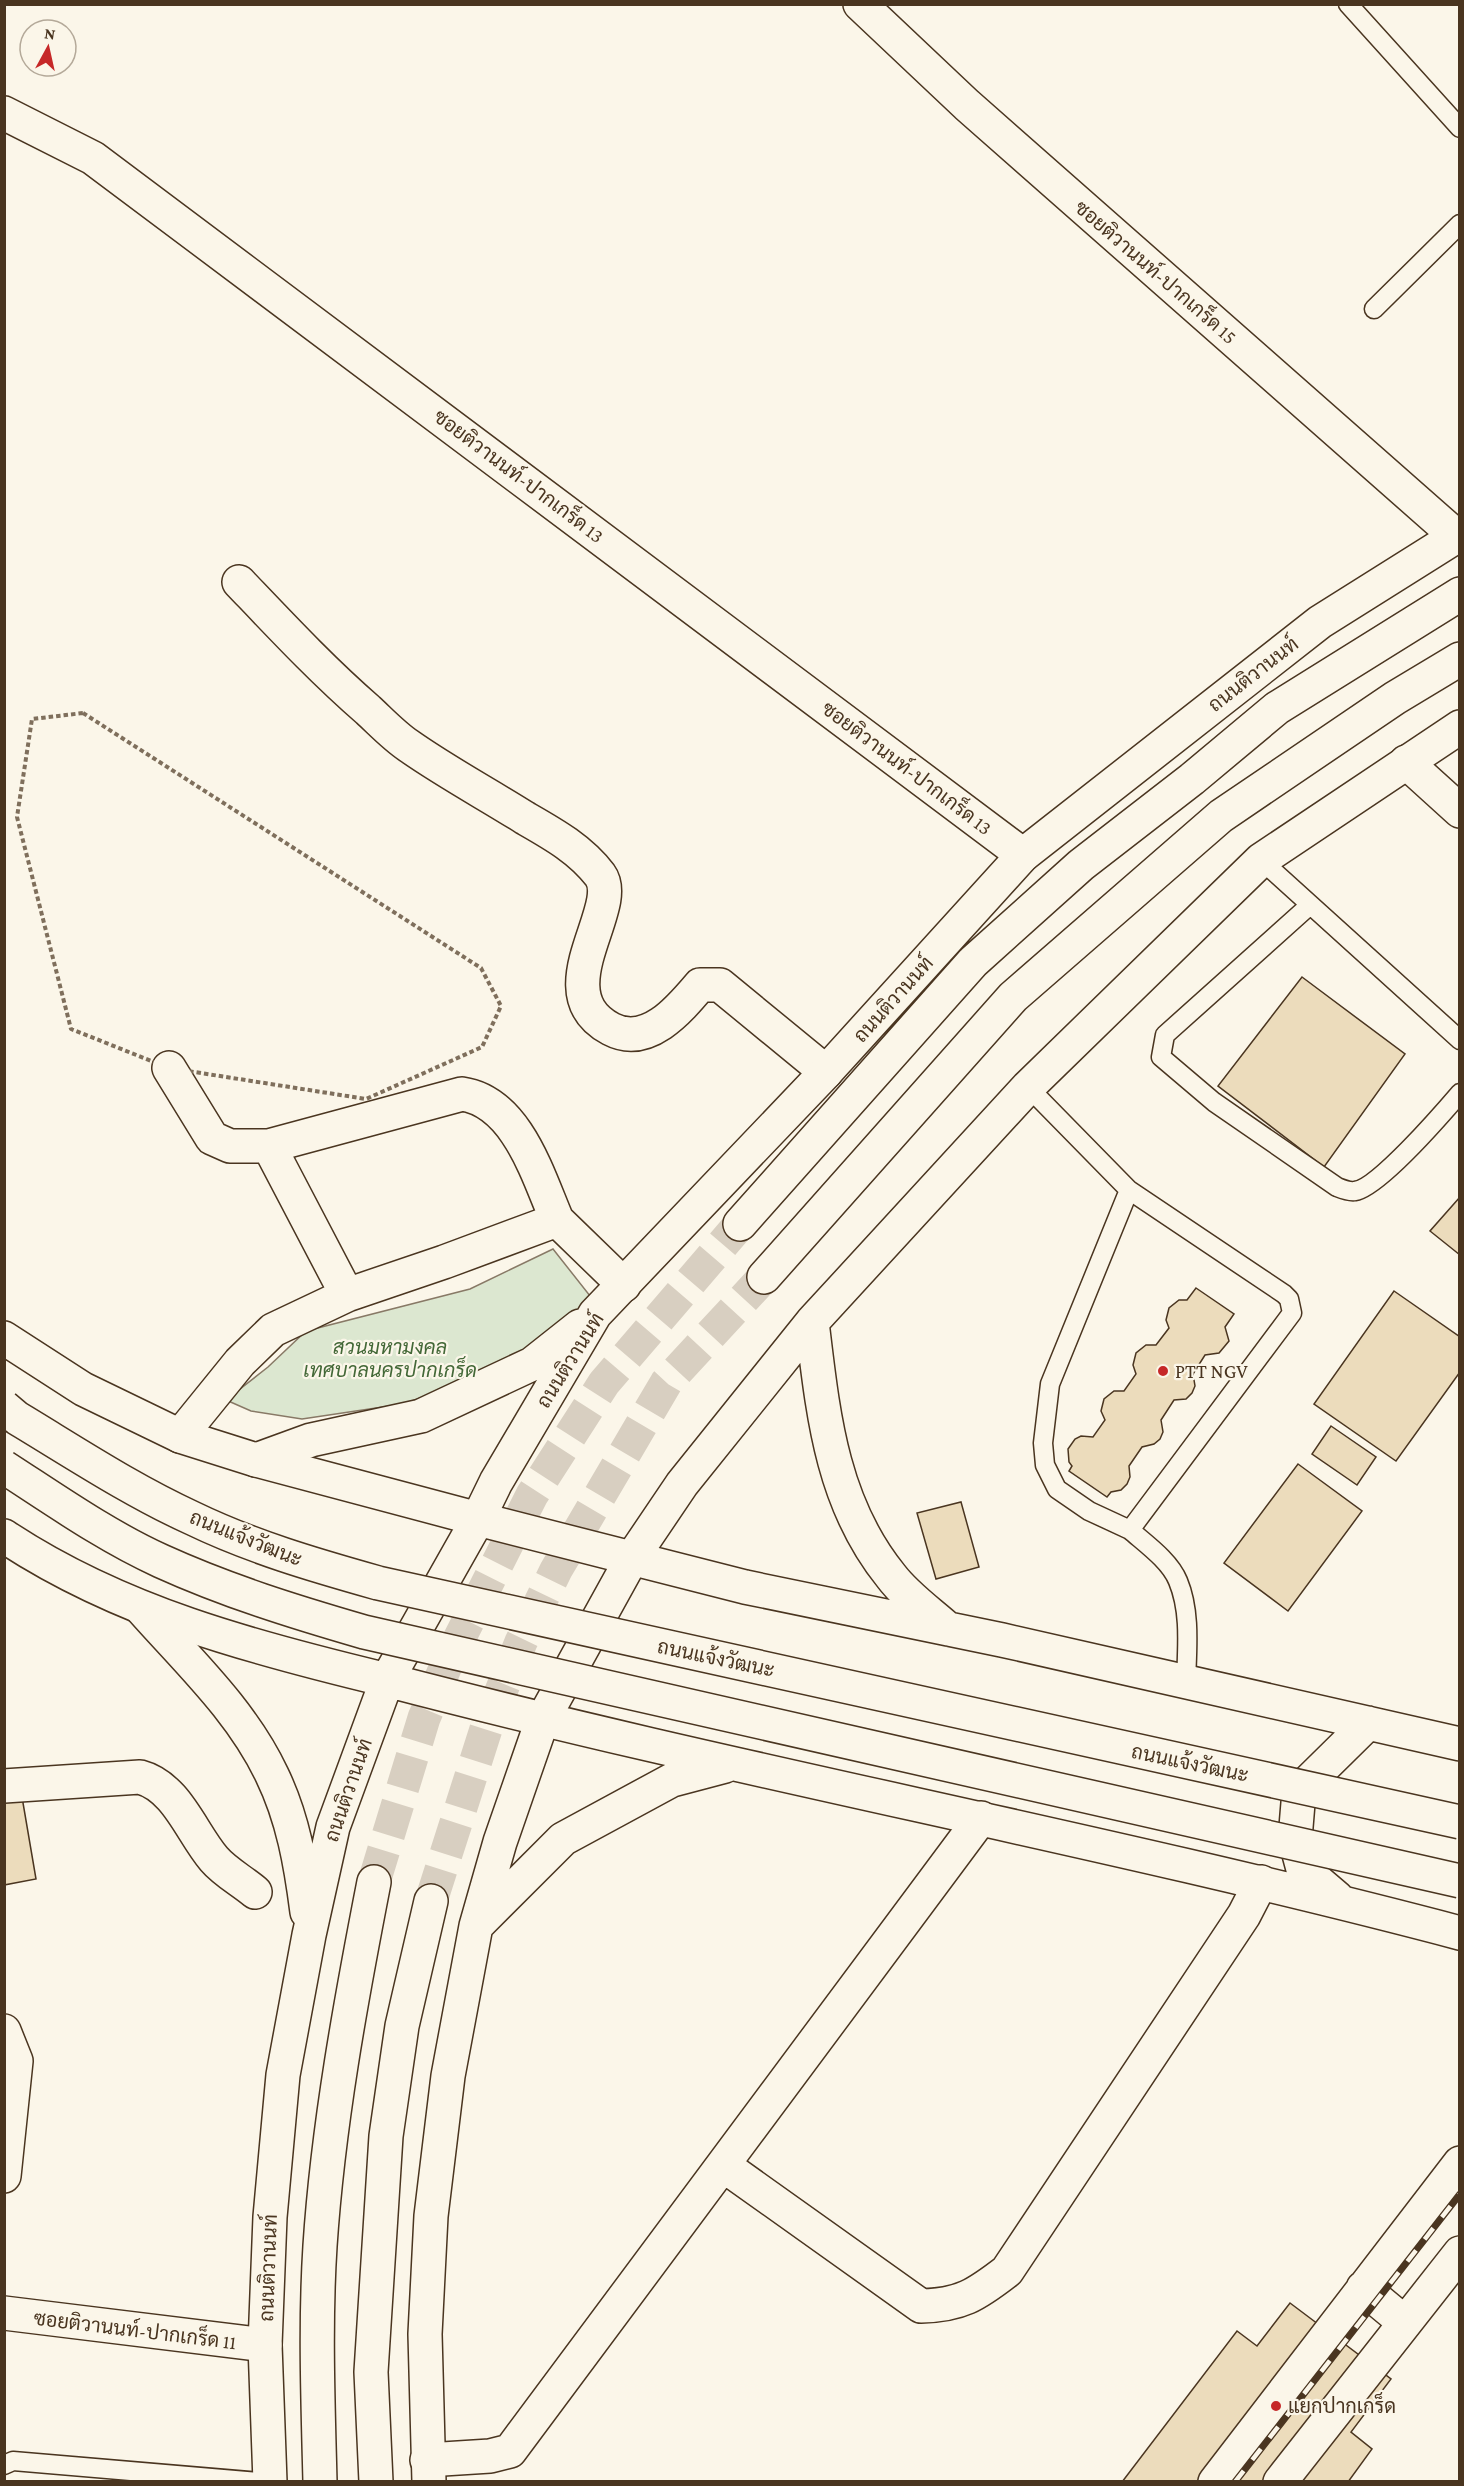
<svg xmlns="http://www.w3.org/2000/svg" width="1464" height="2486" font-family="'Crimson Pro',Sarabun,serif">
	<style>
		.green { fill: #dce7d0; stroke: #887966; stroke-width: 1.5 }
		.building { fill: #ecdcbc; stroke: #4a3520; stroke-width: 1.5 }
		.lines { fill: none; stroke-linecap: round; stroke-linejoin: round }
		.primary-tunnel { stroke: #d8cfc1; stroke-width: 33; stroke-dasharray: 33 16; stroke-linecap: butt }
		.lane-casing { stroke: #4a3520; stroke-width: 21 }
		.street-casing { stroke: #4a3520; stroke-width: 36 }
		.secondary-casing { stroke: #4a3520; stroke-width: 36 }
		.primary-casing { stroke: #4a3520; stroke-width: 36 }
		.path { stroke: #7f6f5c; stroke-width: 4; stroke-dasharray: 4.5 3; stroke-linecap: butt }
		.lane { stroke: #fbf6e9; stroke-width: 18 }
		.street { stroke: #fbf6e9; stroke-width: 33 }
		.secondary { stroke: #fbf6e9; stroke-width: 33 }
		.primary { stroke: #fbf6e9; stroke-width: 33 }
		.rail-casing { stroke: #4a3520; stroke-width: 7 }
		.rail { stroke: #fbf6e9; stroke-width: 4.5; stroke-dasharray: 14; stroke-linecap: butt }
		.primary-bridge-casing { stroke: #4a3520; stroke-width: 36; stroke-linecap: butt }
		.primary-bridge { stroke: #fbf6e9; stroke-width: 33 }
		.poi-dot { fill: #c62828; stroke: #fbf6e9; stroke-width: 2 }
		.labels { text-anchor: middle; stroke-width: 4.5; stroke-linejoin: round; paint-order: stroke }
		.street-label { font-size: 20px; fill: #4a3520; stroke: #fbf6e9 }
		.park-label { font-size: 20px; font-style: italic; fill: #436837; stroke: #fbf6e9 }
		.poi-label { font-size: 20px; fill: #4a3520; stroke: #fbf6e9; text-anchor: start }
	</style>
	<rect width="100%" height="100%" fill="#fbf6e9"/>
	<path class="green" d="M553,1249l45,57 -111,69 -84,29 -101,15 -51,-8 -25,-11 42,-33 38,-36 164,-42z"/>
	<path class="building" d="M1302,977l103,77 -81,113 -106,-81z
		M1460,1197v58l-30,-24z
		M1196,1288l38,26 -9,13 4,14 -10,12 -14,2 -12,19 2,12 -3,7 -6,6 -12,1 -13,20 2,12 -3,7 -6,5 -12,3 -13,19 1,11 -3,7 -6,6 -10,2 -4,5 -38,-26 3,-5 -3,-4 -1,-13 7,-10 6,-3 12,1 12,-17 -4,-9 3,-12 10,-8h10l12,-17 -3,-9 3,-12 10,-8h10l13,-17 -3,-8 3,-12 10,-8h8z
		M1394,1291l66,46v35l-64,89 -82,-57z
		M1331,1426l45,31 -19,28 -45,-31z
		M1298,1464l64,47 -74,100 -64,-48z
		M961,1502l18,65 -43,12 -19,-66z
		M22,1797l14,82 -32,6v-85z
		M1290,2303l101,76 -40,53 21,17 -24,33h-226l115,-151 20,15z"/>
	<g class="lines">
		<path class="primary-tunnel" d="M374,1882l50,-164 24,-57 84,-166 72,-112 136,-159
			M431,1901l56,-175 34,-84 35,-72 110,-187 98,-106"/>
		<defs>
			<path id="lane" d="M1348,4l112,124
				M1374,309l86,-85
				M1261,860l199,180
				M1310,905l-145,130 -4,22 53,45 123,85c5,2 12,5 18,4 23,-3 87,-77 105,-98
				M1028,1087l101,103 155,104 5,5 3,14 -162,217c16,14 40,31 48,51 13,31 9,68 8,101
				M1129,1190l-79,194 -7,59 2,22 12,24 32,22 41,19
				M4,2465l9,-4 247,21"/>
			<path id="street" d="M4,113l89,45 930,697
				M239,582c42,44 83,88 129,128 13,12 26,26 41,36 37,26 78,48 116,72 28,16 55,31 75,57 24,33 -58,117 11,154 36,19 68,-19 89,-44h20l106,87
				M1406,762l54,49
				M169,1068l43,70 18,8h39l193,-52c55,8 76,82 95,126
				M269,1146l78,149
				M180,1436l60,-74 33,-32 74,-35 97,-33 113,-42 67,65
				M4,1786l136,-9c37,10 51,55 74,82 11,13 28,22 41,33
				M4,2031l12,30 -12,115
				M723,2165l198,141c40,-1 55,-11 86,-35l237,-356 17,-33
				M1363,2288l41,34
				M4,2313l261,32
				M427,2460l63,-4 20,-5 471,-633
				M1215,2482l245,-319
				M1280,2482l180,-229"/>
			<path id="secondary" d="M860,4l107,101 489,431
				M4,1338l79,51 97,47 76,24 222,59
				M4,1536c116,77 250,112 383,144"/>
			<path id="primary" d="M740,1224l233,-262 108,-97 111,-86 85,-71 183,-114
				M764,1277l249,-280 208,-181 174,-118 65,-39
				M812,1322c11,91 19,180 79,254 15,20 38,36 57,53
				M256,1460l55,-20 110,-24 111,-52 48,-38
				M478,1519l267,68 257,53 458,104
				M142,1609c46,52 100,102 130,166 21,43 29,90 35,137
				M387,1680c355,93 717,159 1073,253
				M1337,1898l-34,-29 -8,-30 4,-48 69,-68
				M478,1924l85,-85 109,-59 53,-14
				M270,2482l-5,-137 5,-128 13,-142 26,-140 24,-108 54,-147 91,-161 18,-37 99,-168 231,-242 197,-217 297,-233 140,-88
				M320,2482c-2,-79 -5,-158 0,-236 8,-121 31,-246 54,-364
				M376,2482l-5,-110 15,-236 16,-110 29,-125
				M429,2482l-4,-148 6,-118 17,-140 28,-150 24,-84 42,-121 90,-163 50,-74 130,-162 216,-235 233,-227 199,-133"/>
		</defs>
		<use href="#lane" class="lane-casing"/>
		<use href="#street" class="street-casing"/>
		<use href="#secondary" class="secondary-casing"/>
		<use href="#primary" class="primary-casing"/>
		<path class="path" d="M83,713l398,255 20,38 -19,41 -116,52 -197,-31 -98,-39 -54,-212 15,-98z"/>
		<use href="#lane" class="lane"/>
		<use href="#street" class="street"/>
		<use href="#secondary" class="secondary"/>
		<use href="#primary" class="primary"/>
		<defs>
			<path id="rail" d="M1235,2482l225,-288"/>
		</defs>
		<use href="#rail" class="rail-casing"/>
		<use href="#rail" class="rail"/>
		<defs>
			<path id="primary-bridge" d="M4,1407l13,11c58,35 114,72 175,100 60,29 122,47 186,65l1082,239
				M4,1467c51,33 102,69 157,94 66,30 134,51 203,71l1096,249"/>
		</defs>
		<use href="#primary-bridge" class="primary-bridge-casing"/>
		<use href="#primary-bridge" class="primary-bridge"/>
	</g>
	<g class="poi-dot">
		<circle cx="1163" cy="1371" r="6"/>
		<circle cx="1276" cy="2406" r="6"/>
	</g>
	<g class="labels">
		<g class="street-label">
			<text transform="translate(1156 272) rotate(41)" y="7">ซอยติวานนท์-ปากเกร็ด 15</text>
			<text transform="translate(519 476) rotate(37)" y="7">ซอยติวานนท์-ปากเกร็ด 13</text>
			<text transform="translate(1253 674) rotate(-38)" y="7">ถนนติวานนท์</text>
			<text transform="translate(907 768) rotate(37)" y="7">ซอยติวานนท์-ปากเกร็ด 13</text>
			<text transform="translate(893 999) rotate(-48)" y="7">ถนนติวานนท์</text>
			<text transform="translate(570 1360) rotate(-58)" y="7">ถนนติวานนท์</text>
			<text transform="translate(246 1538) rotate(22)" y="7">ถนนแจ้งวัฒนะ</text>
			<text transform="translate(716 1658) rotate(12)" y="7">ถนนแจ้งวัฒนะ</text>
			<text transform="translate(1190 1763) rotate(12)" y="7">ถนนแจ้งวัฒนะ</text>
			<text transform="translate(348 1790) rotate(-71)" y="7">ถนนติวานนท์</text>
			<text transform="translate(268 2268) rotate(-88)" y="7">ถนนติวานนท์</text>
			<text transform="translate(135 2330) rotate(7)" y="7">ซอยติวานนท์-ปากเกร็ด 11</text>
		</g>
		<g class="park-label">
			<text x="390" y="1354">สวนมหามงคล<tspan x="390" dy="23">เทศบาลนครปากเกร็ด</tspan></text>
		</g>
		<g class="poi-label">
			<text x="1175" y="1378">PTT NGV</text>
			<text x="1288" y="2413">แยกปากเกร็ด</text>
		</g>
	</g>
	<rect width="1464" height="2486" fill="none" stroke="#4a3520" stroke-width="12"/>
	<g transform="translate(48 48) rotate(8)"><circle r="28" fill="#fbf6e9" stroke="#b4a999" stroke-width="1.5"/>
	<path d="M0-4.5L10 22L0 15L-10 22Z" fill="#c62828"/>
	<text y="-9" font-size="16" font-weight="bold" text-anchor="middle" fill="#4a3520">N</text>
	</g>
</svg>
